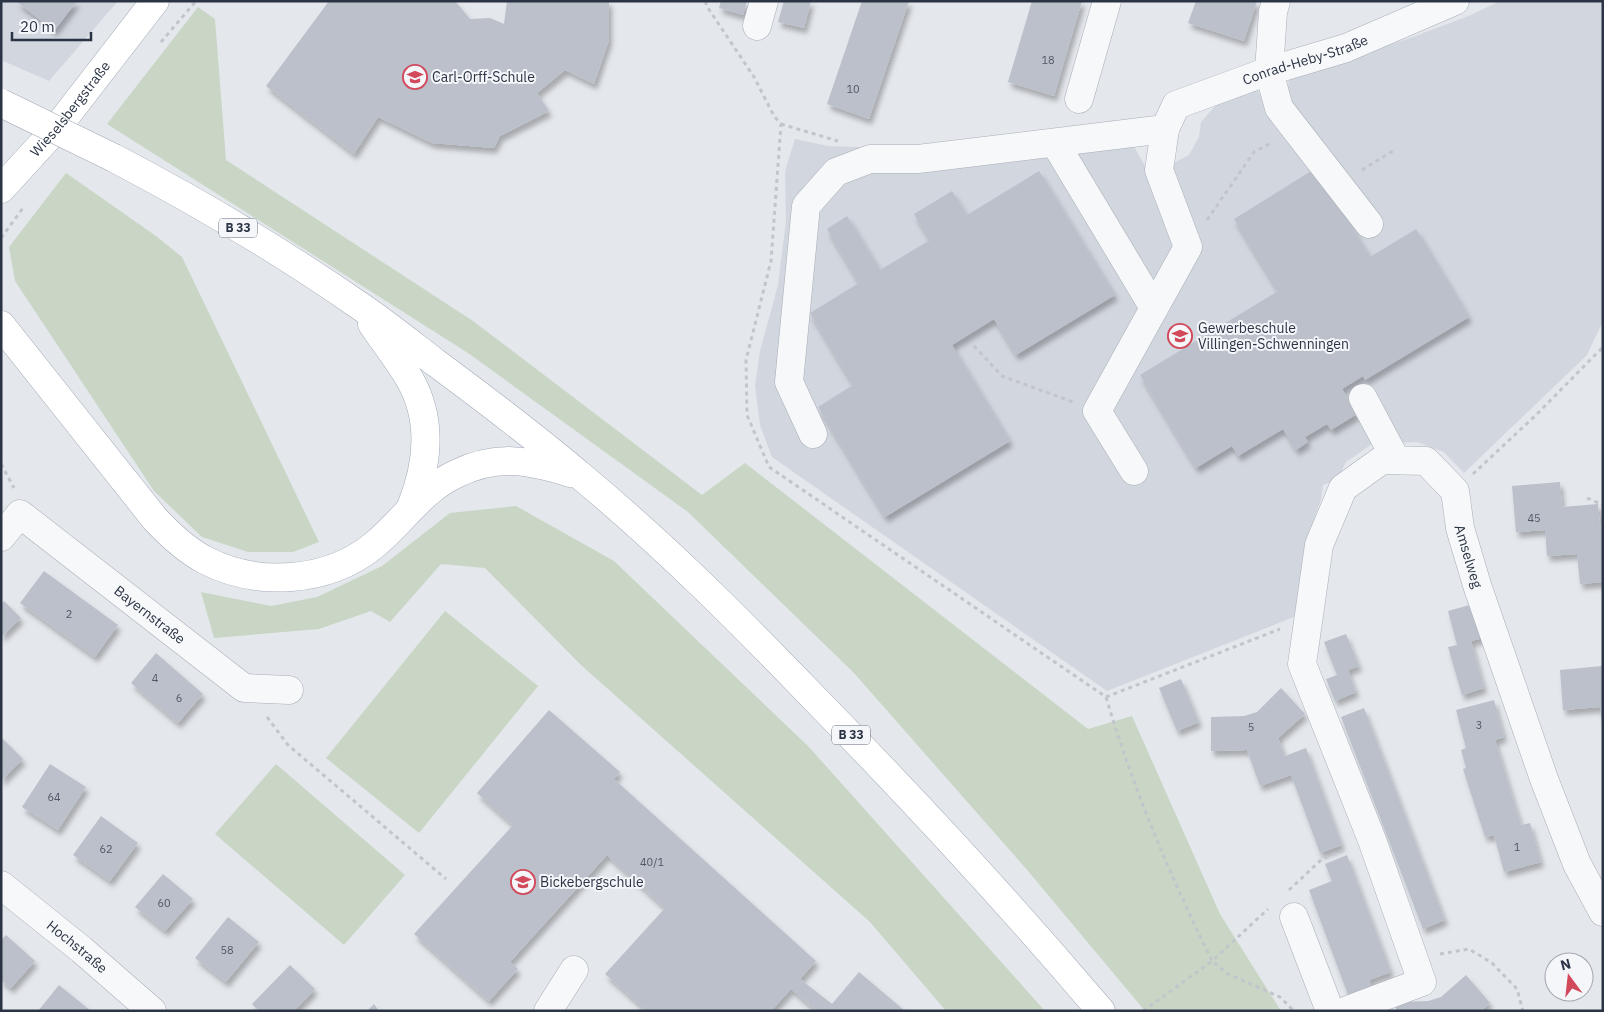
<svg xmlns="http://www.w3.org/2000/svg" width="1604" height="1012" font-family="'IBM Plex Sans',sans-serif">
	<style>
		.built { fill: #d2d6de }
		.green { fill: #c9d6c5 }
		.building { fill: #bbc0ca; filter: url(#shadow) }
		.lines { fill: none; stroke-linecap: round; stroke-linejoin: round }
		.minor-casing { stroke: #a9aeb7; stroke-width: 29 }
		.major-casing { stroke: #a3abb8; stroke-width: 29 }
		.path { stroke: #c2c5cb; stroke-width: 3; stroke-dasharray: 4 4; stroke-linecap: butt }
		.minor { stroke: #f7f8fa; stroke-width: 28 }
		.major { stroke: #fff; stroke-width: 28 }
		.major-bridge-casing { stroke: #a3abb8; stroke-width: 29; stroke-linecap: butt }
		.major-bridge { stroke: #fff; stroke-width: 28 }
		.labels { text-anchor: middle; stroke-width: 4; stroke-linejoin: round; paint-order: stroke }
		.number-label { font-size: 11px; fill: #4f5766 }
		.shield { fill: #f4f6f9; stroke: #676e7b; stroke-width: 1 }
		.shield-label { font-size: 12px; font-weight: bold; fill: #2b3445 }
		.street-label { font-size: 14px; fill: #2b3445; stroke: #f4f6f9 }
		.poi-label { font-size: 14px; fill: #2b3445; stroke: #f4f6f9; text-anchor: start }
	</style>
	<defs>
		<filter id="shadow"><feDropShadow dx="3" dy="5.5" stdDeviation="2.5" flood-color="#0004"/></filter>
	</defs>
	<rect width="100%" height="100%" fill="#e4e7ec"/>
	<path class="built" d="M1,1h117l-69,80 -48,-21z
		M1500,1h103v320l-16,34 -123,118 -20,-21 -27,-10 -45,2 -26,18 -9,18 -14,5 -2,14 -10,29 -17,89 -187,74 -335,-234 -12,-32 -5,-39 5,-35 18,-66 8,-64 -1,-50 10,-32 33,7 87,3 154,-18 44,-11 2,25h18l17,30 39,-20 10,-18 2,-15 15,-17 41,-16 14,23 15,-8 3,-26 124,-41 58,-22z"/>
	<path class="green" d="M198,7l17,12 11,141 247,161 229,174 43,-32 343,266 44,-13 88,198 61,97h-136l-117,-140 -174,-198 -166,-161 -220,-159 -361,-229z
		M66,173l90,63 26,21 137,285 -26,10h-45l-46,-15 -48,-46 -139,-210 -6,-34z
		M516,506l98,55 194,185 237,265h-99l-76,-89 -289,-257 -96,-97 -44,-4 -51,58 -19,-11 -52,18 -105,9 -13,-46 70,14 46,-9 65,-31 68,-53z
		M445,611l93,75 -119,147 -93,-75z
		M276,764l129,111 -61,70 -129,-111z"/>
	<path class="building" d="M16,1h61l-23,30z
		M329,1h126l15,18 20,-1 14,6 3,-23h102v39l-15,44 -29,-14 -28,23 12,18 -49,25 -6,12 -62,-5 -54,-26 -24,37 -88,-68z
		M721,1h26l-4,14 -24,-7z
		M784,1h27l-7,27 -26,-6z
		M862,1h47l-40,118 -42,-15z
		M1032,1h50l-28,95 -46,-14z
		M1196,1h61l-13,40 -56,-18z
		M1316,168l54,89 46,-28 53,88 -104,63 -2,-4 -21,13 15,25 -26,16 -4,-6 -22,13 3,5 -12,8 -13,-21 -45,27 -6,-10 -36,22 -56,-93 138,-84 -44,-72z
		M1039,171l76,124 -99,60 -22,-36 -42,26 58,96 -125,76 -67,-110 35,-22 -43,-72 49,-30 -32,-54 20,-13 33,54 50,-30 -16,-26 38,-23 15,24z
		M1560,482l2,25 36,-3 2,22 3,-1v57l-23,2 -3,-30 -30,2 -2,-26 -29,2 -4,-46z
		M44,571l74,54 -23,32 -75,-54z
		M4,601l17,17 -20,19v-33z
		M1473,604l10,34 -12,3 13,47 -22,7 -14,-48 9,-2 -9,-34z
		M1346,634l13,32 -11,4 8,22 -21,9 -9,-22 11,-4 -13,-33z
		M156,653l47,41 -25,29 -47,-40z
		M1602,666l1,51h-2l-1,-10 -37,3 -3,-40z
		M1181,679l18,43 -22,9 -18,-43z
		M1281,688l24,26 -27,24 7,18 21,-8 36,97 -22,8 -29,-78 -31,11 -13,-36 -36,1v-34l33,-1 13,-4z
		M1494,700l10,37 -9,3 26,85 9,-2 11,39 -37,10 -10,-37 -9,2 -22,-68 3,-1 -5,-18 5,-2 -10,-38z
		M1364,708l81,212 -22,9 -82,-212z
		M549,710l71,62 -6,7 202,182 -16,18 32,25 27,-32 46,39h-88l-26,-22 -20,22h-124l-42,-37 60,-66 -58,-53 -97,107 8,7 -29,32 -75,-67 99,-109 -36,-32z
		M1,737l22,22 -22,22z
		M50,764l36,23 -28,43 -36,-23z
		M101,816l37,27 -28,38 -37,-26z
		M1347,855l44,117 -22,8 4,11 -23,9 -41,-110 23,-9 -7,-17z
		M163,874l30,25 -28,32 -30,-24z
		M228,917l31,25 -33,40 -31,-24z
		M6,935l29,26 -24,27 -10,-8v-40z
		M290,965l25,24 -21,22h-35l-7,-7z
		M1466,975l24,28 -9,8h-85v-9l32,-1 13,-4z
		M59,985l32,26h-53z
		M374,1004l5,7h-12z"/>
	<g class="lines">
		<defs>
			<g id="minor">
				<path d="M1276,1l-3,11 -4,59 10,37 90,116"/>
				<path d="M757,26l7,-25"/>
				<path d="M1079,99l28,-98"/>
				<path d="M1055,143l99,165"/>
				<path d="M1363,398l33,62"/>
				<path d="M813,434l-24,-52 17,-176 30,-34 34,-13h48l247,-30"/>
				<path id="s1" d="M1134,471l-37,-60 91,-164 -29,-77 6,-41 11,-24 93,-34 77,-23 109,-47"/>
				<path id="s2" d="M1,537l19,-23 224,174 45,2"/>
				<path id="s3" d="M1,885l81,65 70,61"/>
				<path d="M1294,917l36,94"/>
				<path d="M548,1011l26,-41"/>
				<path id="s4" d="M1345,1011l77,-29 -50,-142 -70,-176 17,-119 24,-57 39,-28 44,1 29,30 5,37 17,57 67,194 33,85 26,48"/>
			</g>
			<g id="major">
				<path d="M114,158c84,44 165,92 243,146 27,18 53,39 79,59 50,37 99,74 146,114 83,69 159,145 234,223 98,100 194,204 285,311"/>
				<path id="s5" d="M1,189l55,-60 99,-128"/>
				<path d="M372,324c12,18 26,35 37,54 24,41 19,87 2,129"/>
				<path d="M1,325l154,194c15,16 31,31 50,41 52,27 122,23 168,-14 29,-23 48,-56 83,-72 40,-20 73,-14 114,-1"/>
			</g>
		</defs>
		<use href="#minor" class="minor-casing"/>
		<use href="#major" class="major-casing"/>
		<path class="path" d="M706,1v4l48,72 20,39 7,8 -10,137 -25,99 1,55 22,52 337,230c27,92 64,178 106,264l56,-52
			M161,42l35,-41
			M781,124l57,17
			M1362,170l34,-21
			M1207,220l47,-68 19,-10
			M1,238l22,-30
			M974,346l28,30 71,26
			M1,464l13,24
			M1473,474l63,-59 67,-68
			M1587,498l16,7
			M1106,697l174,-68
			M267,717l21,28 158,134
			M1289,890l33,-31 24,-10
			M1440,954l29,-5 23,14 25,26 6,22
			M1143,1011l69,-50 16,13 52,23 14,14"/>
		<use href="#minor" class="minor"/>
		<use href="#major" class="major"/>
		<defs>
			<path id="major-bridge" d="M1,103l113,55"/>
		</defs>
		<use href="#major-bridge" class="major-bridge-casing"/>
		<use href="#major-bridge" class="major-bridge"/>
	</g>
	<defs>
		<symbol id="school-ring" viewBox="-11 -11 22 22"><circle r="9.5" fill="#f4f6f9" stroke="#d1495b" stroke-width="1.5"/><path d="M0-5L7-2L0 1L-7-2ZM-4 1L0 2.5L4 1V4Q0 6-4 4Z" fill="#d1495b"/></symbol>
	</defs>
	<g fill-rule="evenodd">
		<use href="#school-ring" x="401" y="63" width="28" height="28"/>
		<use href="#school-ring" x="1166" y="322" width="28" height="28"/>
		<use href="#school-ring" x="509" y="868" width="28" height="28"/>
	</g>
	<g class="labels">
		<g class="number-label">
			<text x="1048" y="64">18</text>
			<text x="853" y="93">10</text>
			<text x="1534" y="522">45</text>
			<text x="69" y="618">2</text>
			<text x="155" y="682">4</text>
			<text x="179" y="702">6</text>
			<text x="1479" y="729">3</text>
			<text x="1251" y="731">5</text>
			<text x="54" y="801">64</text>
			<text x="1517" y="851">1</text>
			<text x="106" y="853">62</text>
			<text x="652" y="866">40/1</text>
			<text x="164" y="907">60</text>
			<text x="227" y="954">58</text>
		</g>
		<g class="shield">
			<rect x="219" y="218.5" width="38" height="19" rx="4"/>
			<rect x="832" y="725.5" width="38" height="19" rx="4"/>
		</g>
		<g class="shield-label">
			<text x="238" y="232">B 33</text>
			<text x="851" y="739">B 33</text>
		</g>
		<g class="street-label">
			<text dy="5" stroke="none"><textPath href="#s1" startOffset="545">Conrad-Heby-Straße</textPath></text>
			<text dy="5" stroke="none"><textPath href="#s5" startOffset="106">Wieselsbergstraße</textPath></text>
			<text dy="5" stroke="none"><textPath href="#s4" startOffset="805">Amselweg</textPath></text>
			<text dy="5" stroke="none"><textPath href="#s2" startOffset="194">Bayernstraße</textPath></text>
			<text dy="5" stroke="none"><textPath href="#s3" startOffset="98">Hochstraße</textPath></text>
		</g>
		<g class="poi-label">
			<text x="432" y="82">Carl-Orff-Schule</text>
			<text x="1198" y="333">Gewerbeschule<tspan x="1198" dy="16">Villingen-Schwenningen</tspan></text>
			<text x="540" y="887">Bickebergschule</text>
		</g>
	</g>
	<rect width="1604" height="1012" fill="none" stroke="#2b3445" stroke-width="5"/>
	<g transform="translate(1569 977) rotate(345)"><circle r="24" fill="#f4f6f9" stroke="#a4a8b1"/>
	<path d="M0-4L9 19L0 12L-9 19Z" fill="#d1495b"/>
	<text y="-8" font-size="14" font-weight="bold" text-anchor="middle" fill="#2b3445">N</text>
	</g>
	<path d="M12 32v8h79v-8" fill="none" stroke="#2b3445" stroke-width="2.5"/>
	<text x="20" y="32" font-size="15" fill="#2b3445" stroke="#f4f6f9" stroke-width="4" paint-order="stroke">20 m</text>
</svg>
